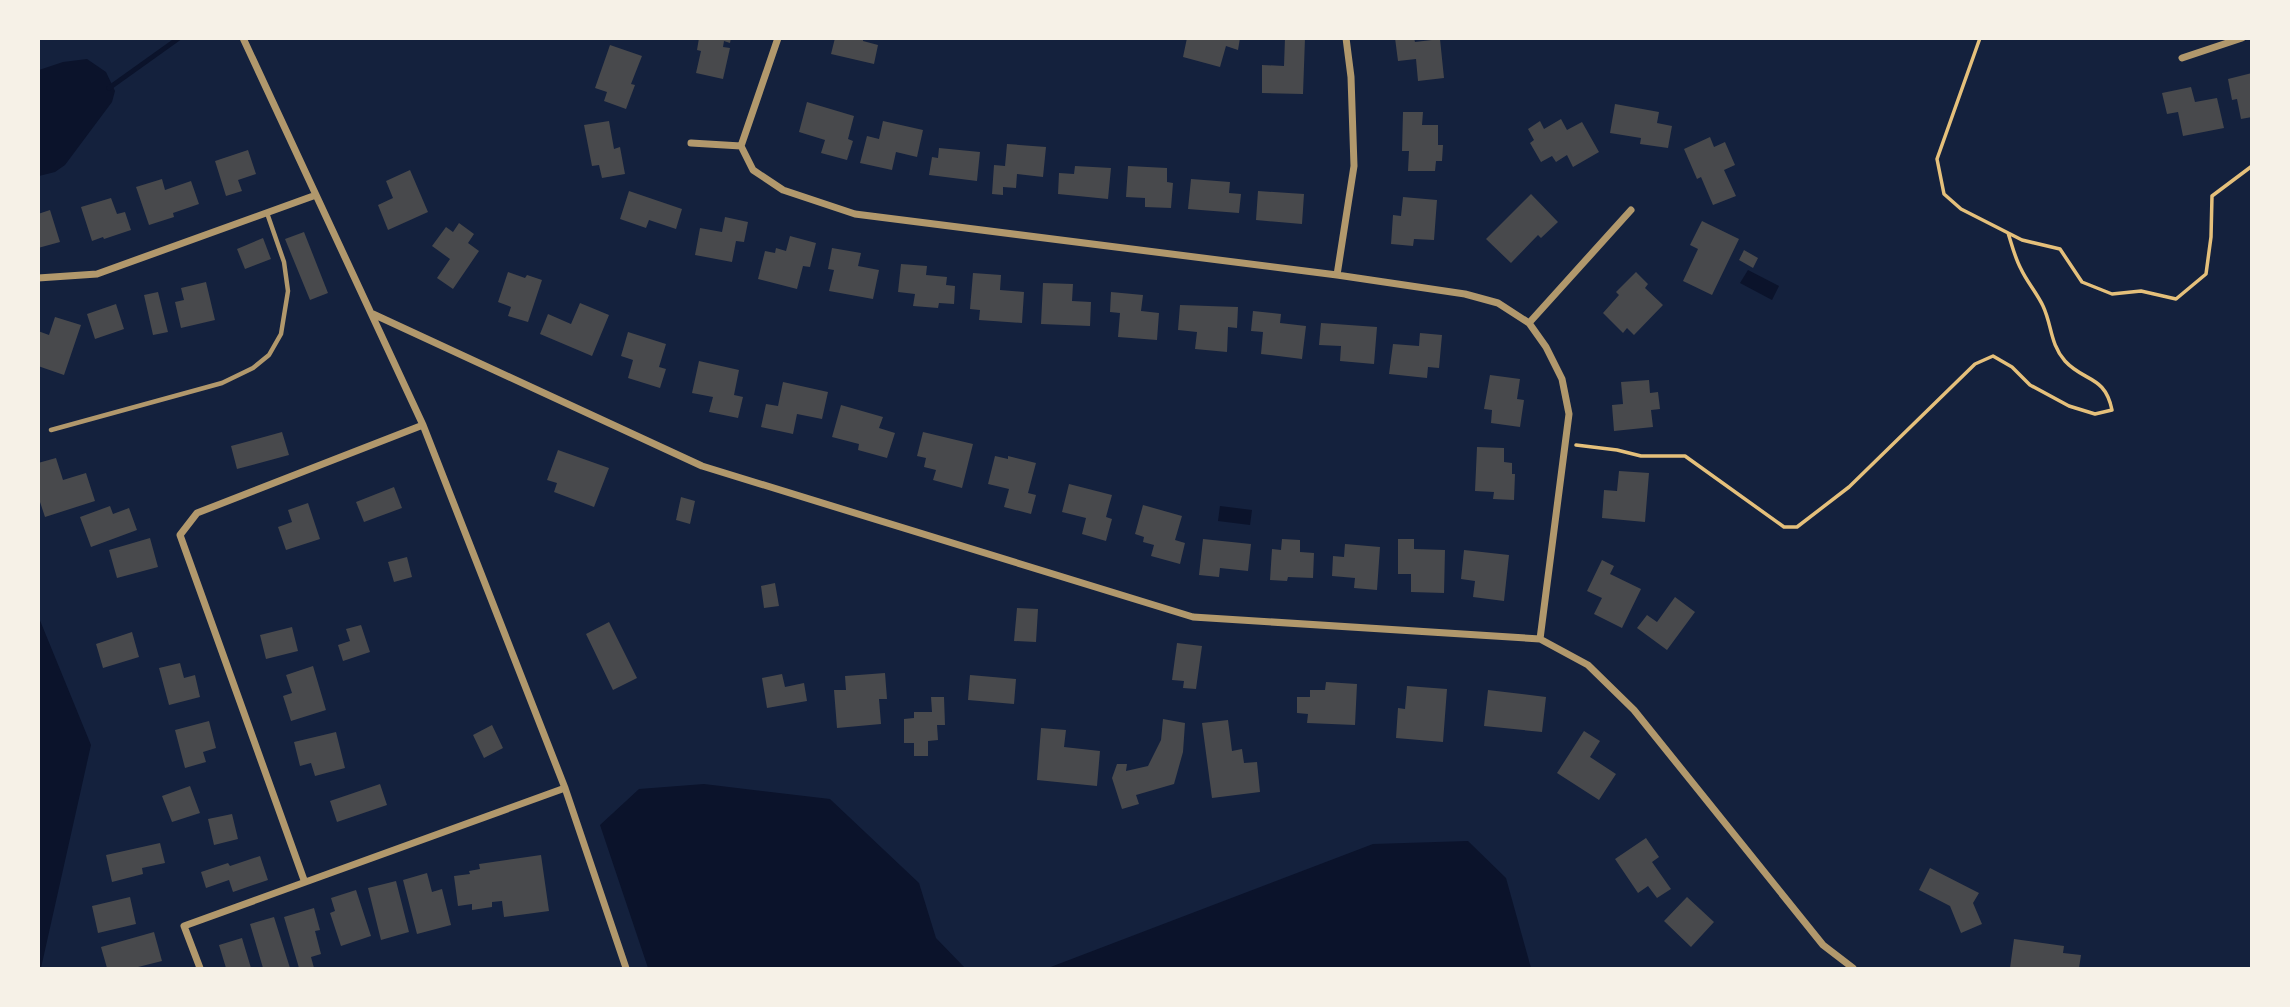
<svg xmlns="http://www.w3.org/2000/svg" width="2290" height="1007" font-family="'Sofia Sans Condensed',sans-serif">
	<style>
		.water { fill: #0b132b }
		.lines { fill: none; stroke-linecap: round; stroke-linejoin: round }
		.stream { stroke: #0b132b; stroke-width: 5 }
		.building { fill: #48494c }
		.path { stroke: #e5c07b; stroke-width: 3.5 }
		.service { stroke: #b1986c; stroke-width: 4.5 }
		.minor { stroke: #b1986c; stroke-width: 7 }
	</style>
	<rect width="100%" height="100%" fill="#14213d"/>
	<path class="water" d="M87,59l19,13 9,19 -3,11 -47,63 -10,7 -16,4v-106l24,-8z
		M1748,270l31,16 -7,14 -32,-17z
		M1220,506l32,4 -2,15 -32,-4z
		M39,618l52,127 -50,223h-3z
		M704,784l126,15 89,84 17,55 29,30h-317l-48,-143 39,-36z
		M1468,841l38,37 25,90h-483l325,-124z"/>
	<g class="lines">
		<path class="stream" d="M109,88l70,-50"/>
	</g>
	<path class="building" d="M699,38h32l-1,5 -6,-2 -1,6 7,1 -7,31 -27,-6 5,-22 -4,-1z
		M835,38h28v3l15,4 -4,19 -43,-10z
		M1187,38h53l-2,12 -12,-4 -6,21 -37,-10z
		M1285,38h20l-2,56 -41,-1v-28l22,1z
		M1395,38h19l1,4 25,-3 4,39 -26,3 -2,-22 -18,2z
		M610,45l32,11 -11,28 4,1 -9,24 -22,-8 3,-9 -12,-4z
		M2252,73v44l-11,2 -4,-20 -5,1 -4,-21z
		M2191,87l4,15 22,-4 7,30 -41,8 -5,-24 -11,2 -5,-21z
		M807,102l47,14 -6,23 5,2 -6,19 -26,-7 4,-13 -26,-8z
		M1615,104l44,8 -2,11 15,3 -4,22 -28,-4 1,-6 -31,-5z
		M1403,112h20l-1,13h16v20h5l-1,16h-6l-1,10h-27l1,-20h-7z
		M1561,119l6,11 15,-8 17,30 -26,15 -6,-12 -11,7 -4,-6 -11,6 -11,-19 4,-3 -6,-11 12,-8 4,8z
		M609,121l5,28 6,-2 5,27 -23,4 -3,-13 -7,1 -8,-41z
		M883,121l40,9 -6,27 -21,-5 -4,18 -32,-7 7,-27 12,3z
		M1710,137l4,10 11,-5 10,23 -11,5 12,26 -23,9 -12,-28 -4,2 -13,-30z
		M1007,144l39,3 -3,30 -26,-3 -1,14 -13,-1v8l-11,-1 2,-29 11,1z
		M939,148l41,4 -3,29 -48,-6 3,-18 6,1z
		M248,150l8,24 -18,6 4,11 -16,5 -11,-35z
		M1075,166l36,2 -3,31 -50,-5 1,-21 15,1z
		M1128,166l39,2v14l6,1 -2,25 -26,-1v-9l-19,-1z
		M410,170l18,42 -40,18 -10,-25 15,-7 -7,-17z
		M162,179l3,11 26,-9 8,23 -26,9 1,4 -25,8 -13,-38z
		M1191,179l39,3 -1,11 12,1 -2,19 -51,-4z
		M629,191l53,18 -6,20 -27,-9 -3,8 -26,-9z
		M1258,191l46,3 -2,30 -46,-4z
		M1531,194l27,28 -17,16 -3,-3 -27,28 -25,-24z
		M1403,197l34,3 -3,40 -20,-1 -1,7 -22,-2 2,-29 8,1z
		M111,198l6,16 8,-2 6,18 -27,9 -1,-2 -11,4 -11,-34z
		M50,210l10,32 -22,6v-34z
		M725,217l23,5 -4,20 -8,-1 -4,21 -37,-7 5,-27 22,4z
		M1702,221l37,18 -27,56 -29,-14 15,-32 -8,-4z
		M459,223l15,11 -6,9 11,8 -26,38 -16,-11 13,-19 -18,-13 14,-19 7,5z
		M304,232l24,61 -18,7 -25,-61z
		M790,236l26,7 -6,24 -7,-1 -6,23 -39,-10 7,-28 10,2 1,-5 10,3z
		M263,238l8,21 -26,10 -8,-20z
		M832,248l29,5 -3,13 21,4 -6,29 -44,-8 5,-21 -6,-1z
		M1744,250l14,8 -5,10 -14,-8z
		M901,264l26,2 -1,9 21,2 -1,8 9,1 -1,18 -15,-1 -1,5 -25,-2 2,-12 -17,-2z
		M508,272l17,6 2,-3 15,5 -14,42 -20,-6 3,-9 -13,-5z
		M1636,272l12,12 -3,4 18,17 -29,30 -7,-7 -4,5 -20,-20 16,-18 -3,-3z
		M973,273l28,2 -1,15 24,2 -2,31 -43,-3 1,-10 -10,-1z
		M206,282l9,38 -34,8 -6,-26 9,-2 -3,-12z
		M1043,283l30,1 -1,17 19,1 -1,24 -49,-2z
		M158,292l10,40 -15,3 -9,-40z
		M1111,292l32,3 -2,16 18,2 -2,27 -39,-3 2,-24 -10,-1z
		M580,303l29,12 -17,41 -52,-22 8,-20 23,10z
		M116,304l8,25 -29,10 -8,-25z
		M1180,305l58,2 -1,21 -9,-1 -1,25 -32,-3 2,-17 -19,-2z
		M1253,311l28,3 -1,9 26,3 -4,33 -41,-5 2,-22 -12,-1z
		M55,317l26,8 -17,50 -26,-9v-35l11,4z
		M1321,323l56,4 -3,37 -34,-3 1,-15 -22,-1z
		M628,332l38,12 -7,23 7,2 -6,19 -32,-10 5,-18 -12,-4z
		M1420,333l22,2 -3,33 -11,-1 -1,11 -38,-4 4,-30 26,2z
		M699,361l40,9 -5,25 9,2 -5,21 -29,-6 4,-15 -21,-4z
		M1490,375l30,4 -3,20 7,1 -4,27 -29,-4 1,-13 -8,-1z
		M1649,380l1,13 8,-1 2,17 -9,1 2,17 -39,4 -2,-26 11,-1 -2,-22z
		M783,382l45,10 -6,27 -25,-5 -4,20 -32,-7 5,-23 12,2z
		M841,405l42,12 -4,11 16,5 -8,25 -29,-8 1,-6 -27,-7z
		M282,432l7,23 -52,14 -6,-23z
		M923,432l50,12 -11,44 -29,-8 3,-10 -12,-3 2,-9 -9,-2z
		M1477,447l27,1v14l8,1v11h3l-1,26 -21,-1 1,-7 -19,-1z
		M558,450l51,18 -15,39 -40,-15 3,-9 -10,-3z
		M995,456l13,3v-3l28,7 -8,30 8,2 -5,19 -27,-7 5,-18 -21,-5z
		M56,458l7,22 23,-7 9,28 -50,16 -7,-21v-33z
		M1619,471l30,2 -4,49 -43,-4 2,-28 13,1z
		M1069,484l43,11 -6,22 6,2 -6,22 -24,-7 4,-16 -24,-6z
		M394,487l8,21 -38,14 -8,-20z
		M681,497l14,4 -5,23 -14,-4z
		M308,503l12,36 -34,11 -8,-23 14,-5 -4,-12z
		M1143,505l39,11 -7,24 10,3 -5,21 -29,-8 3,-11 -11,-3 1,-5 -9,-3z
		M110,506l3,8 16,-6 8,22 -46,17 -11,-30z
		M150,538l8,29 -41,11 -8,-28z
		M1203,539l48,5 -3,27 -28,-3 -1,9 -20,-2z
		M1282,539l18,1v12l14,1 -1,25 -25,-1 -1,4 -17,-1 2,-31 9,1z
		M1398,539h16v10l31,1 -1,43 -33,-1v-18h-13z
		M1345,544l35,3 -3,43 -23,-2 1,-10 -23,-2 1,-20 11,1z
		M1464,550l45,5 -5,46 -31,-4 2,-16 -14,-2z
		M407,557l5,20 -18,5 -6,-20z
		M1602,560l12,6 -4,8 31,15 -19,39 -28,-14 8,-16 -15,-7z
		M775,583l4,23 -15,2 -3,-22z
		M1675,597l20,15 -28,38 -30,-22 10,-13 10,7z
		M1017,608l21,1 -2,33 -22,-1z
		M609,622l28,56 -24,12 -27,-56z
		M361,625l9,27 -27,9 -5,-16 12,-4 -4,-12z
		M292,627l6,24 -32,8 -6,-24z
		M132,632l7,25 -36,11 -7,-24z
		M1177,643l25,3 -6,43 -13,-1 1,-7 -12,-1z
		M180,663l4,15 11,-3 5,22 -31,8 -10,-37z
		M313,666l13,44 -35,11 -8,-25 9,-3 -6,-18z
		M885,673l2,26h-8l2,25 -44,4 -3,-38h12l-1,-14z
		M782,674l3,13 19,-4 3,18 -40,7 -5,-30z
		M970,675l46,4 -2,25 -46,-4z
		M1326,682l31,2 -2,41 -48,-2 1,-9 -11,-1v-16h13v-7h15z
		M1407,686l40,3 -4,53 -47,-4 2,-30 7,1z
		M1488,690l58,7 -4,35 -58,-6z
		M931,697h13l1,28h-8l1,15 -10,1v15h-14v-13h-10v-24l10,-1v-6h18z
		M1163,719l22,4 -2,29 -9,32 -38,11 3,9 -17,5 -10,-31 5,-14h10l-1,7 22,-5 13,-26z
		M1228,720l4,31 10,-2 2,14 13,-1 3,30 -48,6 -10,-75z
		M209,721l7,27 -13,4 3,10 -21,6 -10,-38z
		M492,725l11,23 -19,10 -11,-23z
		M1041,728l25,2 -2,17 36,4 -3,35 -60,-6z
		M1584,731l16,10 -10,16 26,17 -17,26 -42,-27z
		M336,732l9,36 -30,8 -4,-13 -11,3 -6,-24z
		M380,784l7,21 -50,17 -7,-21z
		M190,786l10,27 -28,9 -10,-26z
		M232,814l6,25 -24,6 -6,-26z
		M1646,838l13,19 -7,5 19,27 -14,9 -9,-12 -10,7 -23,-34z
		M160,843l5,20 -23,5 1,6 -31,8 -6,-27z
		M541,855l8,56 -45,6 -2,-16 -10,1v5l-20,3v-6l-14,2 -4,-30 16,-2 -1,-3 11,-2 -1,-5z
		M260,856l8,24 -35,12 -4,-12 -23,8 -5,-16 27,-9 2,3z
		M1930,868l49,25 -6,10 9,21 -21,9 -11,-27 -31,-16z
		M427,873l5,19 10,-3 9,36 -34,9 -14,-54z
		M396,881l13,51 -28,8 -13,-52z
		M356,890l15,46 -30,10 -11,-33 5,-2 -4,-13z
		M130,897l6,27 -38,9 -6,-27z
		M1687,897l27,25 -23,25 -27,-26z
		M314,908l6,22 -5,1 6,23 -10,3 3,11h-15l-15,-51z
		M274,917l16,51h-27l-13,-44z
		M154,932l8,29 -28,7h-27l-6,-21z
		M242,938l9,30h-25l-7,-23z
		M2014,939l50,7 -1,7 18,2 -2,13h-69z"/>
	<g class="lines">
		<path class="path" d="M1980,38l-43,121 7,35 17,15 61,31 38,9 22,33 30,12 29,-3 35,8 30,-25 5,-37 1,-41 40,-30
			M1576,445l41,5 24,6h44l99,71h13l52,-40 126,-123 18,-8 19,11 18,18 39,21 26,8 17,-4c-7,-35 -28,-28 -47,-49 -15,-17 -13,-36 -22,-55 -6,-13 -16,-24 -22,-37 -6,-11 -9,-24 -13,-36"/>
		<path class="service" d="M51,430l171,-47 31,-15 16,-13 12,-21 7,-43 -4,-29 -17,-49"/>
		<path class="minor" d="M243,38l180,387 142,363 61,180
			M2182,58l60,-20
			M691,143l50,3 12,24 30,20 72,24 482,61 128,19 33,9 31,20 17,24 16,32 7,35 -29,225
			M741,146l37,-108
			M1337,275l17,-109 -3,-89 -5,-39
			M38,278l59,-4 219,-79
			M373,314l329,152 491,151 347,22 48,26 46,45 189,235 30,23
			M1529,323l102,-113
			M304,880l-124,-345 17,-22 226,-88
			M200,968l-16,-42 381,-138"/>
	</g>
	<rect width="2290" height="1007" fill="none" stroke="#f6f1e7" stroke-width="80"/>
</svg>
